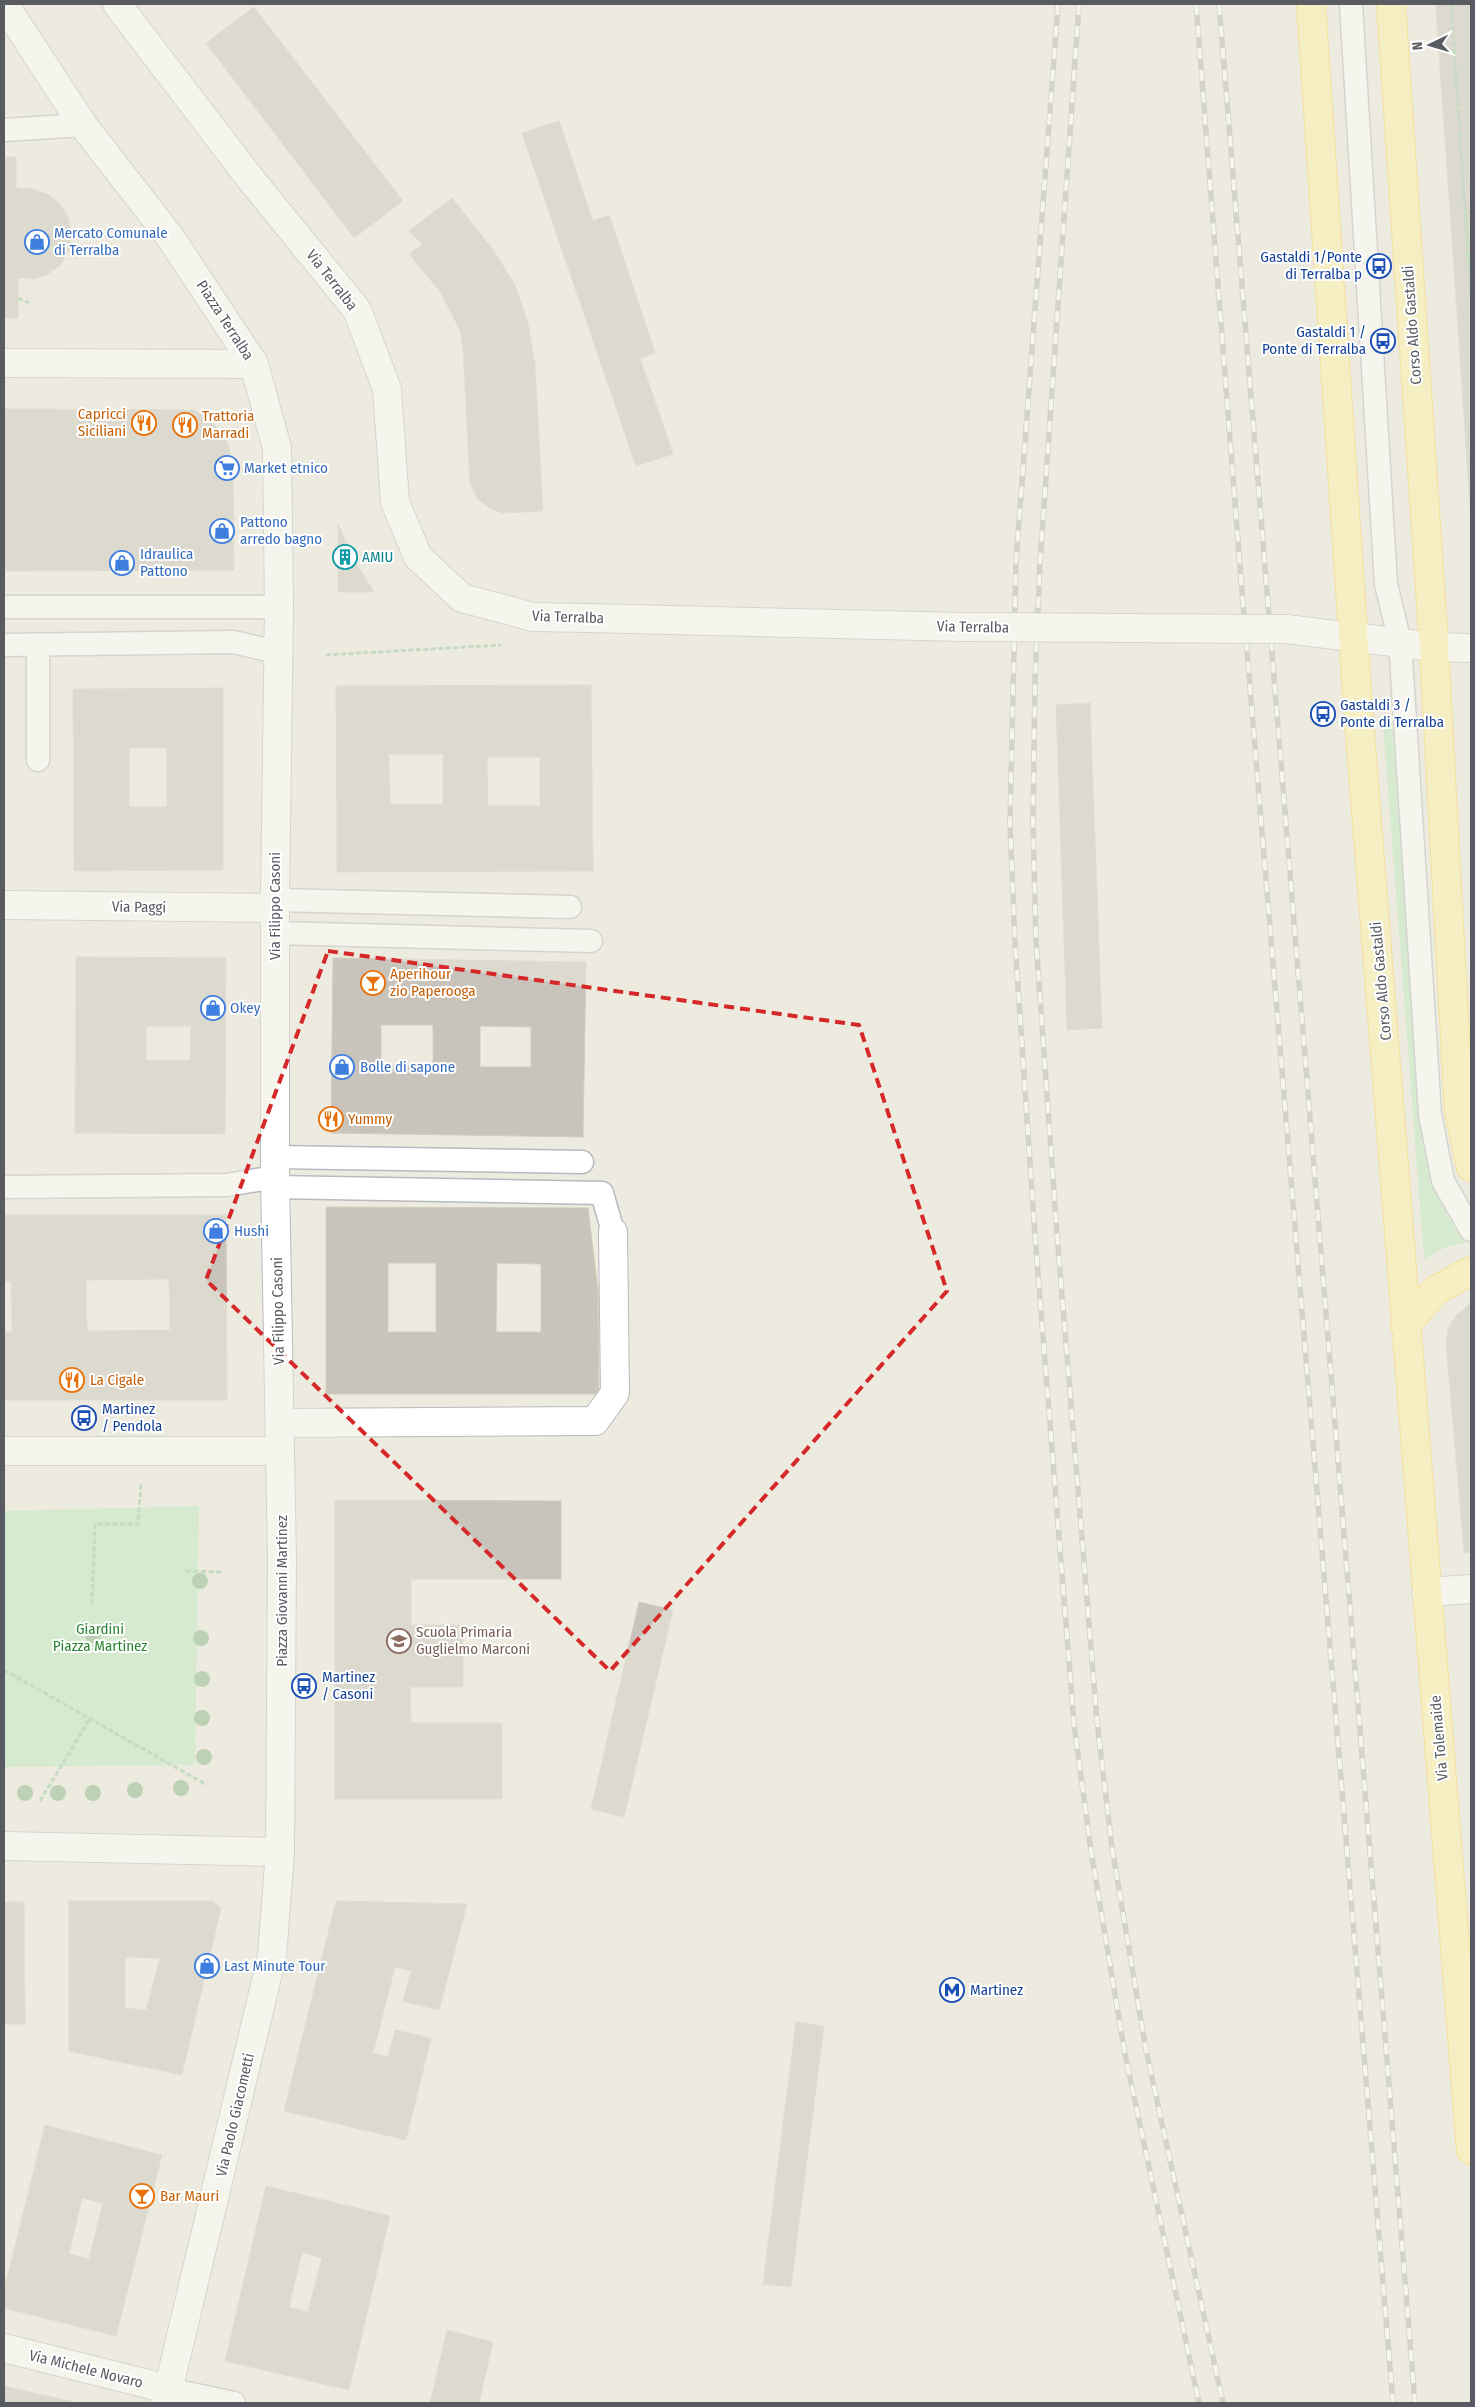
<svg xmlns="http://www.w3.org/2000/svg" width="1475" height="2407" font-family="'Fira Sans Condensed',sans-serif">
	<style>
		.green { fill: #b9e8bb }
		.building { fill: #c8c4bc; stroke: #d2cdbd; fill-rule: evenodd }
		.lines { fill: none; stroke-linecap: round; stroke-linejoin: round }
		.service-casing { stroke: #b7bac0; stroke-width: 25 }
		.minor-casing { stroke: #b7bac0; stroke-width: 30 }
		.tertiary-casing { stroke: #b7bac0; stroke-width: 30 }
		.primary-casing { stroke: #fed347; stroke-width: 30 }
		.path { stroke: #92c9a3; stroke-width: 3; stroke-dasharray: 5 2.5; stroke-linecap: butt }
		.service { stroke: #fff; stroke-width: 22 }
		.minor { stroke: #fff; stroke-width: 28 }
		.tertiary { stroke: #fff; stroke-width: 28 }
		.primary { stroke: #fff4a2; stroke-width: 28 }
		.rail-casing { stroke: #b4b5b5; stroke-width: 5.5 }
		.rail { stroke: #fff; stroke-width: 4; stroke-dasharray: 11; stroke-linecap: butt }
		.tertiary-bridge-casing { stroke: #b7bac0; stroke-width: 30; stroke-linecap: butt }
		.tertiary-bridge { stroke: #fff; stroke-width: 28 }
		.tree { fill: #83b381 }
		.marked { fill: none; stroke: #d62828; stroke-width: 4; stroke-dasharray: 10 6; stroke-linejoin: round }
		.labels { text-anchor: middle; stroke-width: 4; stroke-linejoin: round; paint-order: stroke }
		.shop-label { font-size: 15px; fill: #366cbe; stroke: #fff; text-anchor: start }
		.transit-label { font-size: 15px; fill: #164399; stroke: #fff; text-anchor: start }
		.street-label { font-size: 15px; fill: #585c62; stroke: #fff }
		.food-label { font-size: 15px; fill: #c56008; stroke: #fff; text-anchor: start }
		.culture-label { font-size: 15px; fill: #0d838f; stroke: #fff; text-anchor: start }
		.park-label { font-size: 15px; fill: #2d8534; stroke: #fff }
		.education-label { font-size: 15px; fill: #785e54; stroke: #fff; text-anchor: start }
	</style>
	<rect width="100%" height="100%" fill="#edebdf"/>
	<path class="green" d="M1392,723l32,410 9,48 15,36 17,26 -19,4 -22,12 -41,-535z
		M199,1506l-4,259 -191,2v-256z"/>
	<path class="building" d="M1436,4h35v20l-34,2z
		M254,7l149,194 -49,37 -148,-195z
		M1471,24v84l-28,2 -6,-84z
		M1471,108v189l-15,1 -13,-188z
		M559,121l34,100 16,-6 46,138 -15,5 33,96 -37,12 -114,-333z
		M4,157h12v31l16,1 15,5 13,10 8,13 4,17 -3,16 -8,14 -13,10 -15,5 -15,-1v40h-14z
		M452,198l42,53 21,34 13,39 7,41 8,146 -41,2 -12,-5 -13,-10 -7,-15 -7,-136 -3,-17 -19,-37 -32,-39 13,-10 -13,-13z
		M1471,297v105h-8l-7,-104z
		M1463,402h8v121z
		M4,409l190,1 13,7 13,14 8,13 5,27 1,99 -230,1z
		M338,524l18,39 18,29h-36z
		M591,685l2,186 -256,1 -1,-186zM389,754h54v50h-53zM487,757h53v49h-52z
		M223,688v182l-149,1 -1,-182zM129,748h38v59h-38z
		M1090,703l12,325 -35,2 -11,-325z
		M76,957l150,1 -1,176 -150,-1zM146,1026h45l-1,34h-44z
		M333,958l253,4 -3,175 -252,-4zM381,1025h52v41l-52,-1zM480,1026l51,1v40h-51z
		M326,1207l262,1 10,82 1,104h-273zM388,1263h48v69h-48zM497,1263l44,1v68h-45z
		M4,1215h222l1,185h-223v-68h8l-1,-51h-7zM169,1279l1,51 -83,1 -1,-51z
		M1471,1302v250l-7,1 -18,-211 2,-13 6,-11z
		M335,1500l226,1v78h-150v46h52v62h-53l1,36h91v76h-167z
		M639,1602l34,8 -49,207 -33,-8z
		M69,1901h143l9,7 -39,167 -113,-24zM125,1957l35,1 -14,52 -21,-2z
		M336,1901l131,3 -28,106 -36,-9 8,-30 -16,-4 -22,86 15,4 7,-27 36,8 -25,102 -122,-29z
		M4,1902h20l1,122h-21z
		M796,2022l28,4 -33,261 -28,-3z
		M45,2125l117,30 -46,181 -112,-28v-18zM82,2198l21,5 -14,56 -20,-5z
		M266,2186l124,30 -41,174 -124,-29zM302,2252l20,6 -14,54 -19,-5z
		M447,2330l46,12 -14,61h-49z
		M4,2386l74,17h-74z"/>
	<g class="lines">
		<defs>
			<path id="service" d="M1351,4l35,580 14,58 30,472 13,67 28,49
				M4,130l79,-5
				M4,607h275
				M4,645l229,-3 44,10
				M38,760v-115
				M275,900l295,7
				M275,933l316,8
				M275,1157l307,5
				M4,1187l223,-2 48,-8
				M275,1187l327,6 11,39
				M168,2389l66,14"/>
			<path id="minor" d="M4,363l250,1
				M4,905l271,3
				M281,1423l314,-2 20,-28 -2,-161
				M1426,1592l45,-3
				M4,2348l164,41"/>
			<path id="tertiary" d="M4,4l79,121 87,112 84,127 23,84 2,159 -4,293v277l7,384 -2,291 -8,104 -107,447
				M117,4l132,173 108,133 30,79 8,113 23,55 44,41 71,19 55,1
				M1286,629l148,18 37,1
				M4,1451h276
				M4,1846l276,6"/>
			<path id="primary" d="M1311,4l47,704 113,1442
				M1391,4l43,643 25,464 12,56
				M1405,1326l31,-36 35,-19"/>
		</defs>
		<use href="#service" class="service-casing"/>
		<use href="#minor" class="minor-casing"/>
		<use href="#tertiary" class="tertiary-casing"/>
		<use href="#primary" class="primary-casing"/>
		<path class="path" d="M1451,4l20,293
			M18,298l11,5
			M326,655l175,-10
			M186,1571l35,1
			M92,1604l3,-80h43l3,-40
			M4,1670l203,115
			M40,1801l49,-81"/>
		<use href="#service" class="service"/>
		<use href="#minor" class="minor"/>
		<use href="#tertiary" class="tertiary"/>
		<use href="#primary" class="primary"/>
		<defs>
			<path id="rail" d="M1058,4l-42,558 -6,262 5,119 20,293 39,488 17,127 34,203 74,349
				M1079,4l-39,559 -5,118 -2,142 3,118 21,293 40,487 15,127 34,202 77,353
				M1196,4l44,563 153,1836
				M1219,4l196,2399"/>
		</defs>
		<use href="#rail" class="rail-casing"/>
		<use href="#rail" class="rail"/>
		<defs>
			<path id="tertiary-bridge" d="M588,618l377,9 321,2"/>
		</defs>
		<use href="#tertiary-bridge" class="tertiary-bridge-casing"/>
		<use href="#tertiary-bridge" class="tertiary-bridge"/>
	</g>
	<g class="tree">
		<circle cx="200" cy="1581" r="8"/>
		<circle cx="93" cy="1635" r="8"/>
		<circle cx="201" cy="1638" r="8"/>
		<circle cx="202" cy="1679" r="8"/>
		<circle cx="202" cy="1718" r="8"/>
		<circle cx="204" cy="1757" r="8"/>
		<circle cx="181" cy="1788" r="8"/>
		<circle cx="135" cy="1790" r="8"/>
		<circle cx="25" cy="1793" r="8"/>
		<circle cx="58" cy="1793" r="8"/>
		<circle cx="93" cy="1793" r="8"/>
	</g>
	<path d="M0 0H1475V2407H0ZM328,951l531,74 88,266 -337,380 -404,-391z" fill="#edebdf" fill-opacity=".55" fill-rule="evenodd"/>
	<path class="marked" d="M328,951l531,74 88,266 -337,380 -404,-391z"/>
	<defs>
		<symbol id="shop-ring" viewBox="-11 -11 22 22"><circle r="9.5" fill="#fff" stroke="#3f7fe0" stroke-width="1.5"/><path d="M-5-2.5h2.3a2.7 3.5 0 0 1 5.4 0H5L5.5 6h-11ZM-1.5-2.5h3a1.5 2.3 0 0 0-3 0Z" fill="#3f7fe0"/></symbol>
		<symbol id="bus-ring" viewBox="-11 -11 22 22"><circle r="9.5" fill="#fff" stroke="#1a4fb4" stroke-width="1.5"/><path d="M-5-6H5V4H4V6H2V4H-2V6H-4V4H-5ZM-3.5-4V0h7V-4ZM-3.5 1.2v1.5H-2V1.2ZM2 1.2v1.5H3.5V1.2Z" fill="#1a4fb4"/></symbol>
		<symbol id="restaurant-ring" viewBox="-11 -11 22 22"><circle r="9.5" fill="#fff" stroke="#e8710a" stroke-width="1.5"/><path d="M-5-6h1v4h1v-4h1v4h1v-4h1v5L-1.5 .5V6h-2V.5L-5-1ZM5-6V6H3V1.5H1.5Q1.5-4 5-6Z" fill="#e8710a"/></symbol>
		<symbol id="supermarket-ring" viewBox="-11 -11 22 22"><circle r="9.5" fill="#fff" stroke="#3f7fe0" stroke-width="1.5"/><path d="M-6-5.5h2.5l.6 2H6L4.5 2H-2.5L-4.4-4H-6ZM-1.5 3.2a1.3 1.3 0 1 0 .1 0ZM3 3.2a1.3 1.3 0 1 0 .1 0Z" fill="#3f7fe0"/></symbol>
		<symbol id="building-ring" viewBox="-11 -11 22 22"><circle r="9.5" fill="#fff" stroke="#0f9aa8" stroke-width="1.5"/><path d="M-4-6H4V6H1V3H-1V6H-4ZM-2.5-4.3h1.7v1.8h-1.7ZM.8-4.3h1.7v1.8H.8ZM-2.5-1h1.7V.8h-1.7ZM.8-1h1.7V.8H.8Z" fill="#0f9aa8"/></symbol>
		<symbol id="bar-ring" viewBox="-11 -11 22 22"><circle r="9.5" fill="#fff" stroke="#e8710a" stroke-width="1.5"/><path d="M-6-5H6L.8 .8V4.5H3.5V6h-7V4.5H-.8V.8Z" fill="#e8710a"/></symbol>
		<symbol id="school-ring" viewBox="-11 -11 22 22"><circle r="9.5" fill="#fff" stroke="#8d6e63" stroke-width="1.5"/><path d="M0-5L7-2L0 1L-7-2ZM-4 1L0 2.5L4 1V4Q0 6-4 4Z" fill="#8d6e63"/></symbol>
		<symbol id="metro-ring" viewBox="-11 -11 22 22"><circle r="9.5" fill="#fff" stroke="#1a4fb4" stroke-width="1.5"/><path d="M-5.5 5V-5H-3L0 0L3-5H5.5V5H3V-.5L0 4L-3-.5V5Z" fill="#1a4fb4"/></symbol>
	</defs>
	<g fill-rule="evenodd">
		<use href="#shop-ring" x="23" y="228" width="28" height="28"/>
		<use href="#bus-ring" x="1365" y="252" width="28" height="28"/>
		<use href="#bus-ring" x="1369" y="327" width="28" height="28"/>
		<use href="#restaurant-ring" x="130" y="409" width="28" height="28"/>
		<use href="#restaurant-ring" x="171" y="411" width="28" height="28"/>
		<use href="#supermarket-ring" x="213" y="454" width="28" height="28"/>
		<use href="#shop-ring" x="208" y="517" width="28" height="28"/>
		<use href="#building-ring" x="331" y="543" width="28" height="28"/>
		<use href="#shop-ring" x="108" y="549" width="28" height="28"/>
		<use href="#bus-ring" x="1309" y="700" width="28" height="28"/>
		<use href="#bar-ring" x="359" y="969" width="28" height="28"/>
		<use href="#shop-ring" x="199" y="994" width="28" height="28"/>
		<use href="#shop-ring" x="328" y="1053" width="28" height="28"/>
		<use href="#restaurant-ring" x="317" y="1105" width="28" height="28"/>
		<use href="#shop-ring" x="202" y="1217" width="28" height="28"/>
		<use href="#restaurant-ring" x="58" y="1366" width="28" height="28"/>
		<use href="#bus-ring" x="70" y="1404" width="28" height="28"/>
		<use href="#school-ring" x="385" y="1627" width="28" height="28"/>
		<use href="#bus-ring" x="290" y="1672" width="28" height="28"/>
		<use href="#shop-ring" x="193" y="1952" width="28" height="28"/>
		<use href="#metro-ring" x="938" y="1976" width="28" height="28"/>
		<use href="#bar-ring" x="128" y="2182" width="28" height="28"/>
	</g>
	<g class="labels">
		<g class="shop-label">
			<text x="54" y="238">Mercato Comunale<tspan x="54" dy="17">di Terralba</tspan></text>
			<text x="244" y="473">Market etnico</text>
			<text x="240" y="527">Pattono<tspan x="240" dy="17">arredo bagno</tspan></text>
			<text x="140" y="559">Idraulica<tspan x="140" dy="17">Pattono</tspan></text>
			<text x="230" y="1013">Okey</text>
			<text x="360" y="1072">Bolle di sapone</text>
			<text x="234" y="1236">Hushi</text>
			<text x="224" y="1971">Last Minute Tour</text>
		</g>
		<g class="transit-label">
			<text x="1362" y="262" text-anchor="end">Gastaldi 1/Ponte<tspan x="1362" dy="17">di Terralba p</tspan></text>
			<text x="1366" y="337" text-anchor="end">Gastaldi 1 /<tspan x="1366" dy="17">Ponte di Terralba</tspan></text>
			<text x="1340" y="710">Gastaldi 3 /<tspan x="1340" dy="17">Ponte di Terralba</tspan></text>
			<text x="102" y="1414">Martinez<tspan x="102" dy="17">/ Pendola</tspan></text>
			<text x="322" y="1682">Martinez<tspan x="322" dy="17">/ Casoni</tspan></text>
			<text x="970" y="1995">Martinez</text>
		</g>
		<g class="street-label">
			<text transform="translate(332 280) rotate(52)" y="5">Via Terralba</text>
			<text transform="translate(225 320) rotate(57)" y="5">Piazza Terralba</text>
			<text transform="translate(1412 325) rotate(-94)" y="5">Corso Aldo Gastaldi</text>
			<text transform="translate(568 617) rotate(2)" y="5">Via Terralba</text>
			<text transform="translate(973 627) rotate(1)" y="5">Via Terralba</text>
			<text transform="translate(275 906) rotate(-90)" y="5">Via Filippo Casoni</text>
			<text transform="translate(139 907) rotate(1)" y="5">Via Paggi</text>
			<text transform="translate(1381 981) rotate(-95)" y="5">Corso Aldo Gastaldi</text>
			<text transform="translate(278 1311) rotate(-91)" y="5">Via Filippo Casoni</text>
			<text transform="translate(282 1591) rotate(-90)" y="5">Piazza Giovanni Martinez</text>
			<text transform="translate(1439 1738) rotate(-95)" y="5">Via Tolemaide</text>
			<text transform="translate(235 2115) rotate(-77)" y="5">Via Paolo Giacometti</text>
			<text transform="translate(86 2369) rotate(14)" y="5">Via Michele Novaro</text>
		</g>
		<g class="food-label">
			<text x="126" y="419" text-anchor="end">Capricci<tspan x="126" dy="17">Siciliani</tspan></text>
			<text x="202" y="421">Trattoria<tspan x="202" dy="17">Marradi</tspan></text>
			<text x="390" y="979">Aperihour<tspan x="390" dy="17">zio Paperooga</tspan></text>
			<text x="348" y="1124">Yummy</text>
			<text x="90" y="1385">La Cigale</text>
			<text x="160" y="2201">Bar Mauri</text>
		</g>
		<g class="culture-label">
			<text x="362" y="562">AMIU</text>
		</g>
		<g class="park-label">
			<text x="100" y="1634">Giardini<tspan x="100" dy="17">Piazza Martinez</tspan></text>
		</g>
		<g class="education-label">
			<text x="416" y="1637">Scuola Primaria<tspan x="416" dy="17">Guglielmo Marconi</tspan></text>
		</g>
	</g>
	<rect width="1475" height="2407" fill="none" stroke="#585c62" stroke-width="10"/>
	<g transform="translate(1430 45) rotate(265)" stroke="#ffffff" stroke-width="4" paint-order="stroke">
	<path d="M0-4L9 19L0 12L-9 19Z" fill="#585c62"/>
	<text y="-8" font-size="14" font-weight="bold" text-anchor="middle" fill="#585c62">N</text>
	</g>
</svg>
